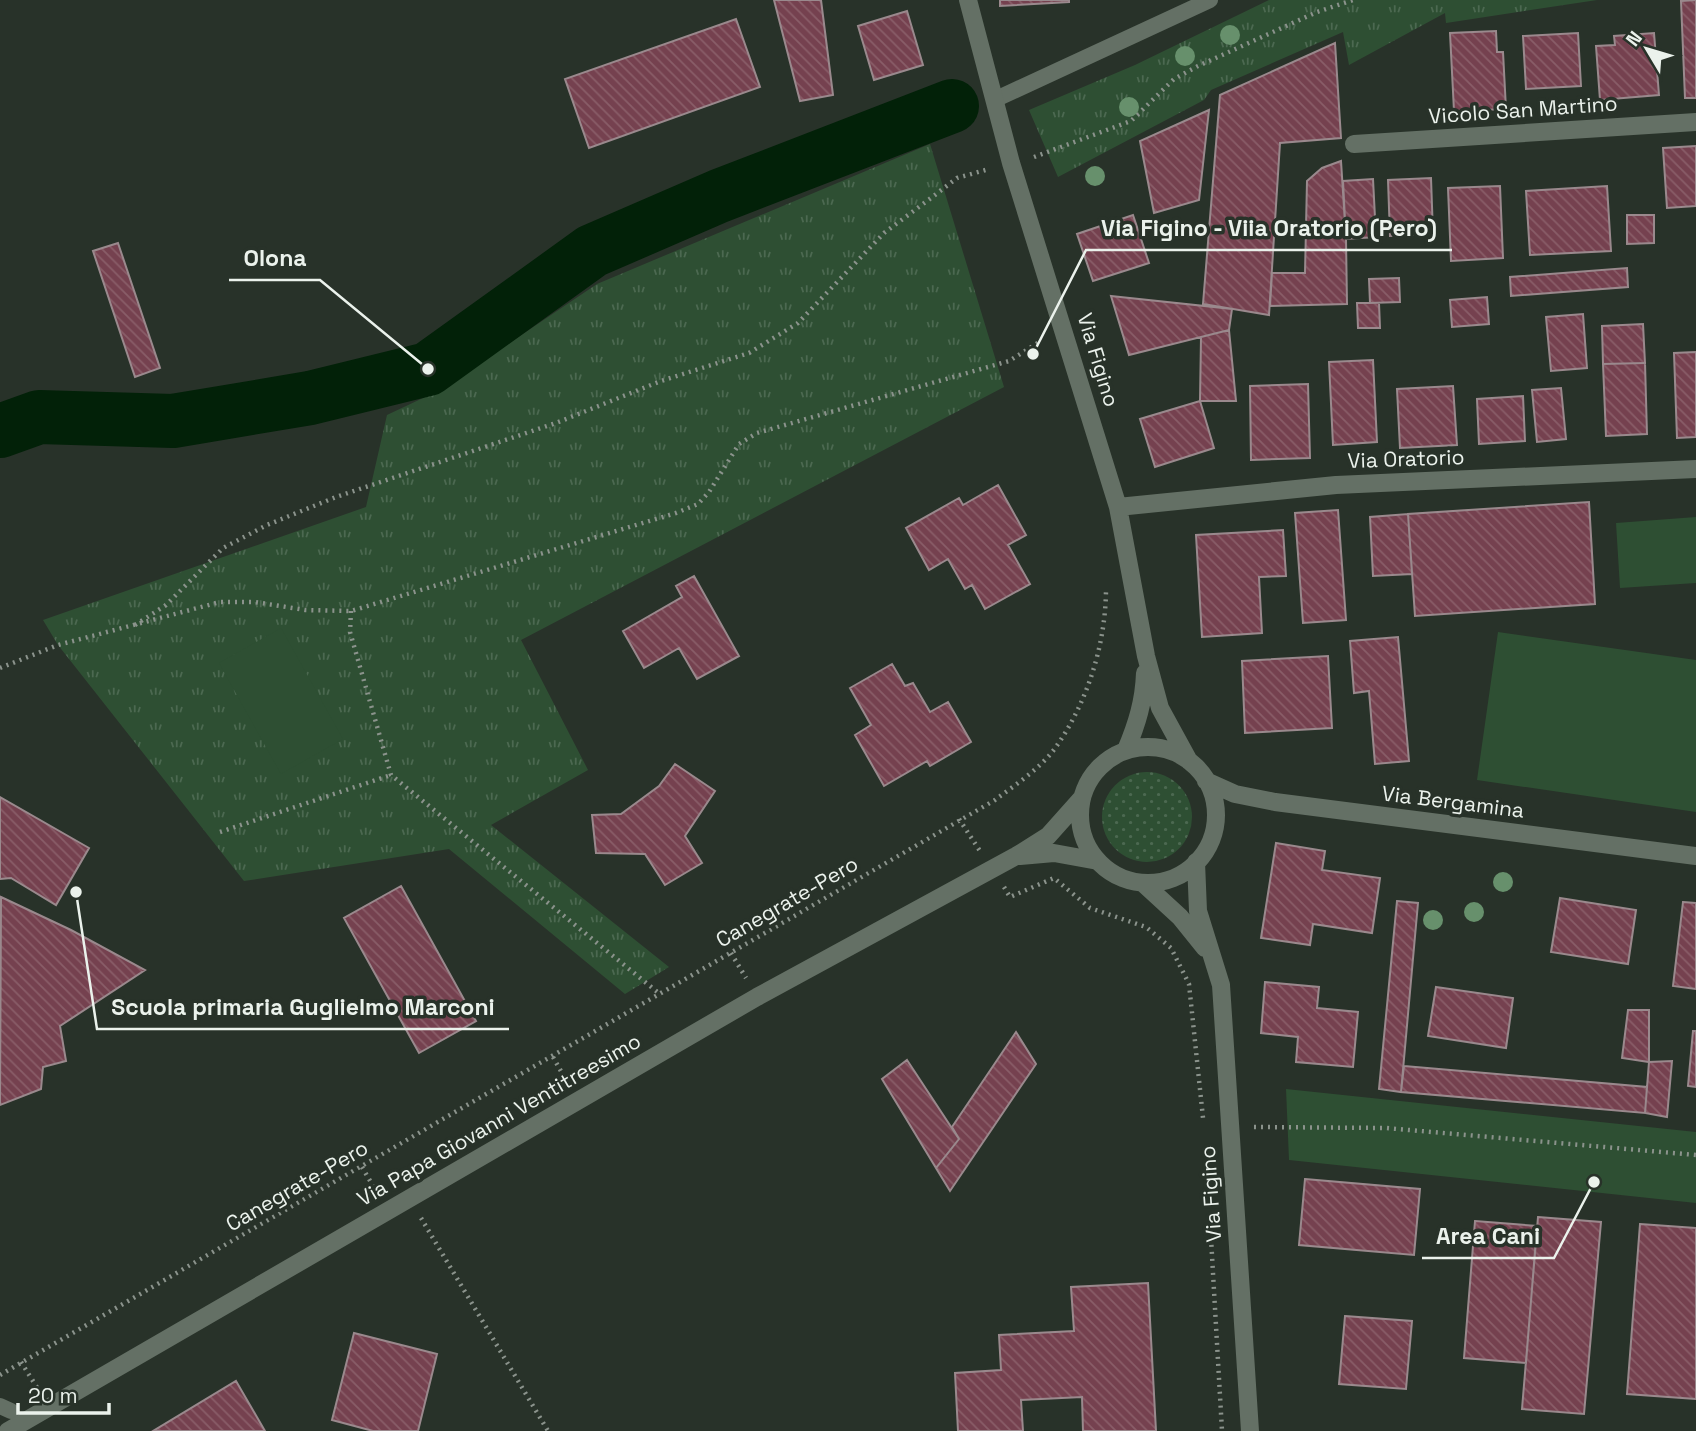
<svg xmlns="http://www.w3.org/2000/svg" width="1696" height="1431" font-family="'Space Grotesk',sans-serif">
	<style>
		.grass { fill: url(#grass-dots) }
		.park { fill: url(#park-tufts) }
		.garden { fill: #2e4f33 }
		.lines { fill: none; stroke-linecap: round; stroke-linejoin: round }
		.river { stroke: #022108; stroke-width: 54 }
		.building { fill: url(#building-back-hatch); stroke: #9a898d; stroke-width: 2 }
		.path { stroke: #8b938c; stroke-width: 4.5; stroke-dasharray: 2 5; stroke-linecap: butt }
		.service { stroke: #647065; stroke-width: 16 }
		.minor { stroke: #647065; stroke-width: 18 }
		.tree { fill: #67906c }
		.labels { text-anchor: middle; stroke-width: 7; stroke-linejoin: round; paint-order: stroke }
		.street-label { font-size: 21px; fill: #ebf2ec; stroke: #283229 }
		.leader { fill: none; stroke: #ebf2ec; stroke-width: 2.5 }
		.callout-dot { fill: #ebf2ec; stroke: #283229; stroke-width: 2.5 }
		.callout-label { font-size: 23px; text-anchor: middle; font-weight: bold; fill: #ebf2ec; stroke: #283229; stroke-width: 7; stroke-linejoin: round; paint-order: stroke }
	</style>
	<defs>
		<pattern id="grass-dots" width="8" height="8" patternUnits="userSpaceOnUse" patternTransform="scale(1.75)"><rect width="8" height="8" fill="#2e4f33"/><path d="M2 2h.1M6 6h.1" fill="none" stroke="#4c6951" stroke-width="1.8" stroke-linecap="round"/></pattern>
		<pattern id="park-tufts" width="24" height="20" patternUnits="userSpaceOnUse" patternTransform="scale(1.75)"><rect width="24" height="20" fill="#2e4f33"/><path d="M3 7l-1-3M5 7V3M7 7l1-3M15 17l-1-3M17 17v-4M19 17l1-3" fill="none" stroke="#4c6951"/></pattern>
		<pattern id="building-back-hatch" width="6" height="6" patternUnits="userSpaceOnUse" patternTransform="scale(1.75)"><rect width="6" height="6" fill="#75414f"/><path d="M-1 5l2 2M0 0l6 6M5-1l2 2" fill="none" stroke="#895d68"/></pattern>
	</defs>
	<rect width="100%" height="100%" fill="#283229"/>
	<path class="grass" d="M1102 817a45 45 0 1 1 90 0a45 45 0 1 1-90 0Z"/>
	<path class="park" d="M1269,0h328l-151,23 -1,-10 -96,52 -6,-33 -132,58 -7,10 -146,77 -29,-67 106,-45z
		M930,144l74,243 -483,253 67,130 -97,55 178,142 -44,27 -176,-145 -205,32 -186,-236 -15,-25 323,-113 21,-92 53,-25 157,-106z"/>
	<path class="garden" d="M1696,517v66l-76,5 -4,-65z
		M281,628l62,111 -62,35 -62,-111z
		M1498,632l198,28v152l-219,-32z
		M1286,1089l410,43v71l-407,-43z"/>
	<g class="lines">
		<path class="river" d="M0,431l39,-14 134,4 137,-23 118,-29 164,-118 127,-55 233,-90"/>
	</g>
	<path class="building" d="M774,0h47l12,95 -33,6z
		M1000,0h69v2l-69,4z
		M1696,0v98h-11l-4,-97z
		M907,11l16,54 -49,15 -16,-54z
		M736,19l24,68 -171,61 -24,-69z
		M1496,31l1,21h6l3,57 -52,2 -4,-78z
		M1578,33l3,53 -55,3 -3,-53z
		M1654,33l5,62 -59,5 -4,-54 19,-1 -1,-9z
		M1335,43l6,95 -61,5 -11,172 -66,-11 17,-209z
		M1209,110l-10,90 -45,13 -14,-72z
		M1696,146v60l-29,2 -4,-60z
		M1341,161l5,78 1,65 -77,2 2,-33h33l2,-92 15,-13z
		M1431,178l2,56 -43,2 -2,-56z
		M1373,179l3,58 -30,2 -3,-58z
		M1500,186l3,72 -52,3 -3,-73z
		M1607,186l4,65 -81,4 -4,-64z
		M1133,215l16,48 -56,18 -16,-47z
		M1627,215h27v28l-27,1z
		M118,243l42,125 -25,9 -42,-126z
		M1627,268l1,19 -117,9 -1,-19z
		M1399,278l1,24 -30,1 -1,-24z
		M1111,296l121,13 -3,21 -100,25z
		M1487,297l2,27 -37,3 -2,-27z
		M1357,303h22l1,25h-22z
		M1583,314l4,54 -36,3 -5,-54z
		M1643,324l2,39 -42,1 -1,-38z
		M1229,330l7,71h-36l1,-64z
		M1696,352v85l-19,1 -3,-85z
		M1373,360l4,82 -44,3 -4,-83z
		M1645,363l2,71 -41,2 -3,-72z
		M1308,384l2,74 -59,2 -1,-74z
		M1453,386l4,59 -57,3 -3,-59z
		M1561,388l5,51 -29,3 -5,-52z
		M1523,396l2,45 -46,3 -2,-45z
		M1200,401l14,47 -59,19 -15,-48z
		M998,485l28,50 -18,10 22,39 -45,25 -13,-24 -7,4 -17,-30 -19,11 -23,-42 53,-30 4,7z
		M1589,502l6,102 -180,12 -7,-102z
		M1338,510l8,110 -43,3 -8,-110z
		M1408,514l4,60 -39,2 -3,-59z
		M1283,530l3,46 -27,1 3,56 -60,4 -6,-102z
		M694,576l45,80 -42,23 -18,-31 -35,20 -21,-37 59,-34 -6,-11z
		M1398,637l11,124 -34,3 -6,-73 -15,2 -4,-52z
		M1328,656l4,72 -87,5 -3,-72z
		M892,664l13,22 8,-3 17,29 18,-10 23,40 -41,24 -3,-5 -43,25 -29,-51 16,-10 -21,-37z
		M675,764l40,27 -30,45 17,27 -37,22 -20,-31 -49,-1 -4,-38 29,-1 38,-28z
		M0,797l89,51 -33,57 -45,-27 -11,1z
		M1276,843l49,8 -3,19 58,8 -8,55 -59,-9 -3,21 -49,-7z
		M401,886l75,135 -57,32 -75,-135z
		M1,897l70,33 74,40 -85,56 6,35 -23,6 -2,22 -41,16z
		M1560,898l76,12 -8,54 -77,-12z
		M1397,901l21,2 -17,189 -22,-3z
		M1683,902l13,1v86l-23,-3z
		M1265,982l54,5 -2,21 41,4 -5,55 -57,-5 2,-25 -37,-4z
		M1436,987l77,11 -7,50 -78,-12z
		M1628,1010h21v52l-27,-4z
		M1693,1031h3v56l-8,-1z
		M1016,1032l20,32 -86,127 -14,-23 23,-29 -7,-12z
		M907,1060l52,79 -23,29 -54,-89z
		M1672,1061l-5,56 -22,-4 4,-51z
		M1404,1066l243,21 -2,26 -244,-21z
		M1305,1179l115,10 -6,66 -115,-10z
		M1538,1217l63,5 -17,192 -62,-5z
		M1475,1221l62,5 -11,137 -62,-5z
		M1640,1224l56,4v171l-69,-5z
		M1148,1283l8,148h-73l-1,-34 -61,3 2,31h-65l-3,-58 46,-3 -2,-35 75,-4 -3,-44z
		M1345,1316l67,5 -6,68 -67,-5z
		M354,1333l83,21 -19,77h-45l-41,-11z
		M236,1381l29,50h-112z"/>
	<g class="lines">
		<path class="path" d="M1034,157l97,-36 43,-42 24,-13 119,-54 36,-12
			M351,611l-1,21 41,143 270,220
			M135,625l31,-20 57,-57 44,-23 69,-28 220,-74 105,-42 88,-28 49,-30 86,-90 47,-35 26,-20 32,-9
			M0,668l58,-23 162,-43h35l50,8 46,1 325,-98 22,-9 11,-12 30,-48 18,-11 252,-72 32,-20
			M959,819l21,32
			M220,832l171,-57
			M1004,887l6,10 44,-19 36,30 56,19 25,21 18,36 14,134
			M731,953l15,25
			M553,1057l14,25
			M1254,1127l132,1 310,27
			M362,1167l14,24
			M421,1218l127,213
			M1211,1238l11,193
			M21,1362l17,27
			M0,1375l995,-575c20,-15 43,-30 58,-49 34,-46 53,-107 53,-163"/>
		<path class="service" d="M994,100l216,-100
			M0,1406l11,5"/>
		<path class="minor" d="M968,0l43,163 107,344 28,149 14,52 29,53
			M1354,144l342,-22
			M1118,507l218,-22 360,-16
			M1080 815a68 68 0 1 1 136 0a68 68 0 1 1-136 0Z
			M1126,750c11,-26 18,-49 19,-77
			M1206,781l29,13 40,8 421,54
			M1020,856l34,-3 44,8
			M1196,862l2,49 23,74 29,446
			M1143,883l37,34 25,31
			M8,1431l749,-434 259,-141 32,-20 33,-37"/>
	</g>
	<g class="tree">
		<circle cx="1230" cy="35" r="10"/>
		<circle cx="1185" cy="56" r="10"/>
		<circle cx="1129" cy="107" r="10"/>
		<circle cx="1095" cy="176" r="10"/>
		<circle cx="1503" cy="882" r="10"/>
		<circle cx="1474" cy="912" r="10"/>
		<circle cx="1433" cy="920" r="10"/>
	</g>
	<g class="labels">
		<g class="street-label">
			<text transform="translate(1523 110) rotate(-4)" y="7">Vicolo San Martino</text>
			<text transform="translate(1098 360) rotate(73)" y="7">Via Figino</text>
			<text transform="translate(1406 459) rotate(-2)" y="7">Via Oratorio</text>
			<text transform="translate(1453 802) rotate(7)" y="7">Via Bergamina</text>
			<text transform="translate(787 902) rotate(-30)" y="7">Canegrate-Pero</text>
			<text transform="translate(499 1120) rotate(-30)" y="7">Via Papa Giovanni Ventitreesimo</text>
			<text transform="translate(297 1186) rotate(-30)" y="7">Canegrate-Pero</text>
			<text transform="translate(1211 1194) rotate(-94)" y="7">Via Figino</text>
		</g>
	</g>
	<path class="leader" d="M1033 354L1086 250H1452M428 369L320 280H229M76 892L97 1029H509M1594 1182L1554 1258H1422"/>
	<g class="callout-dot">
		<circle cx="1033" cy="354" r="7"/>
		<circle cx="428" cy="369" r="7"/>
		<circle cx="76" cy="892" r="7"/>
		<circle cx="1594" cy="1182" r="7"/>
	</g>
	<g class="callout-label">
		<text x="1269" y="236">Via Figino - Viia Oratorio (Pero)</text>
		<text x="275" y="266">Olona</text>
		<text x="303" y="1015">Scuola primaria Guglielmo Marconi</text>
		<text x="1488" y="1244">Area Cani</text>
	</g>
	<g transform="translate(1647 49) rotate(308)" stroke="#283229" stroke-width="5" paint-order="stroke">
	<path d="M0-5L12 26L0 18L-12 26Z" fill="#ebf2ec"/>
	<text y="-10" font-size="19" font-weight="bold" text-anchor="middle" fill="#ebf2ec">N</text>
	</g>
	<path d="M18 1403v10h91v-10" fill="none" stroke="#ebf2ec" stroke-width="3.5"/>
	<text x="28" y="1403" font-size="21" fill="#ebf2ec" stroke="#283229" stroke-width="5" paint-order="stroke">20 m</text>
</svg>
